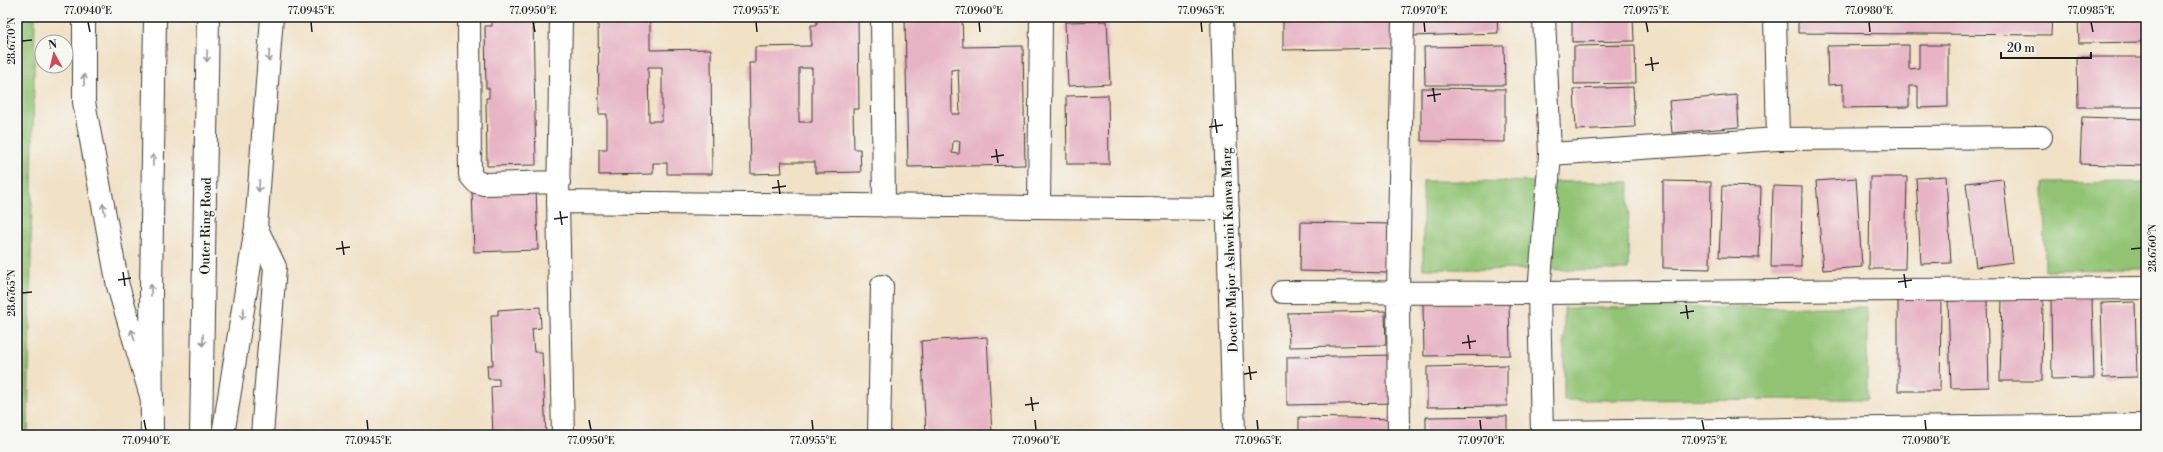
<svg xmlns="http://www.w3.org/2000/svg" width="2163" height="452" font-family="'Libre Bodoni',serif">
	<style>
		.green { fill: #91c373; stroke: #567048 }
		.building { fill: #e7b3c5; fill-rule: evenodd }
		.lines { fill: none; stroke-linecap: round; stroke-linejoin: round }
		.minor-casing { stroke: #3c3a36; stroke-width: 24 }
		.major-casing { stroke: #3c3a36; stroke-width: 24 }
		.highway-casing { stroke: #3c3a36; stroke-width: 24 }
		.minor { stroke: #fff; stroke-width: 22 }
		.major { stroke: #fff; stroke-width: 22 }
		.highway { stroke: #fff; stroke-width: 22 }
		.oneway { stroke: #999 }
		.ticks { fill: none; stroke: #1c1c1c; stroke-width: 1.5 }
		.labels { text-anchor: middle; stroke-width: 4; stroke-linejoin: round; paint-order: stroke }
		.street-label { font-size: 13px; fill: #1c1c1c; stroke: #f6f6f2 }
		.neatline { fill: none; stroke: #1c1c1c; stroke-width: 1.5 }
		.ticks-label { font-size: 10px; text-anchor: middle; fill: #1c1c1c }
	</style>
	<rect width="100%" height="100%" fill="#f6f6f2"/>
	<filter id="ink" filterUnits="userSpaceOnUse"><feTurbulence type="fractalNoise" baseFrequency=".025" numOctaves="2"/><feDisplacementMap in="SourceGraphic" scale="8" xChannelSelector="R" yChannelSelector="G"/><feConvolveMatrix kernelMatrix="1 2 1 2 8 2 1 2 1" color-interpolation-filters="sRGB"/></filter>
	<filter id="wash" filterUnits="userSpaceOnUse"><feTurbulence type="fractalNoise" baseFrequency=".012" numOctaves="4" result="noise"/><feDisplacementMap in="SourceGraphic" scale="16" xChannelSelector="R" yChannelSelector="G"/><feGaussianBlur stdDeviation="0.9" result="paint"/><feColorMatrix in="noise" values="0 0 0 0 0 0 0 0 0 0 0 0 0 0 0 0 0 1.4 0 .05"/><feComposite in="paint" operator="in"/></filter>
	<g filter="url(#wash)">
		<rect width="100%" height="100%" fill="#f1e1c6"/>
		<path class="green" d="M17,17h18l-7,418h-11z
			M1423,181l206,1 -1,88 -205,-1z
			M2146,182v87l-101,1 -1,-87z
			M1867,307v92l-303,1v-92z"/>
		<g id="blocks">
			<path class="building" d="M492,17h41l3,148 -49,1 -1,-68h3v-10h-3l-1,-62h7z
				M598,17h52v33l61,-1 1,125h-45v-11h-14v11l-54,1v-26h8v-35h-8zM648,67h14v54h-13z
				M817,17h41l1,92h-6l1,40h6l1,23 -46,1v-11h-34l1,11 -31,1 -2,-111h6v-16l56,-1v-21h6zM799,68h13v54h-13z
				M905,17h57l1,30 60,-1 2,119 -117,2zM958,69l2,45h-8l-1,-44zM953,141h7l-1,13 -7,-1z
				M1283,17h111l1,31 -112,2z
				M1412,17h85l1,16 -85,3z
				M1572,17h61l1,24 -62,1z
				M1798,17h254l-1,18 -253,-2z
				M2078,17h68v25l-67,1z
				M1107,21l3,63 -42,2 -3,-64z
				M1635,45l1,38 -62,1v-38z
				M1909,45v24l10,-1v-23h29v62l-30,1v-22h-9v21l-66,1v-24l-15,1 -1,-39z
				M1504,46l1,39h-80l-1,-38z
				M2077,57h69v50h-68z
				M1633,87l2,40 -59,3 -2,-41z
				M1421,88l84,1v53l-84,-1z
				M1108,95l1,69h-42l-1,-68z
				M1737,95l2,32 -67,6 -3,-32z
				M2082,117l64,2v47l-66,-2z
				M1946,176l5,87 -30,1 -5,-86z
				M1870,177h37l-2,92h-36z
				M1856,178l6,89 -39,3 -7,-89z
				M2003,179l10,83 -37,5 -10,-84z
				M1663,181l48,1 -1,87 -47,-1z
				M1722,186l39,1 -2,71 -40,-1z
				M1773,186l29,1 -1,80h-30z
				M536,187l2,63 -64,2 -2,-63z
				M1301,222l89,2 -1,49 -89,-2z
				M1898,297h43l-1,94h-42z
				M2002,298l41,1 -1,82h-42z
				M2092,298l2,80 -42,1 -1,-80z
				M1509,300l1,55 -86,1 -1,-54z
				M1987,300l2,87 -38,1 -3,-87z
				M2135,302l2,75 -34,1 -2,-75z
				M540,307l1,21 -9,1 2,23h8l4,83h-53l-2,-48 8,-1v-7h-11l-1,-14h6l-2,-50h7v-5z
				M1385,311l1,34 -97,2 -1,-34z
				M987,337l5,98h-66l-5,-94z
				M1394,355l1,48 -108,2v-48z
				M1507,365v41l-80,1v-40z
				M1507,416v19h-81v-18z
				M1299,417l98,2v16h-98z"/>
		</g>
	</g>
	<g filter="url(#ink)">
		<use href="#blocks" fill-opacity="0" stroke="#3c3a36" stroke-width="1"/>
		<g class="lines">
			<defs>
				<path id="minor" d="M469,17l1,158 6,7 8,2 75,-2
					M561,17l-3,185 5,233
					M882,17l2,189
					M1222,17l12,418
					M1775,17l3,122
					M1550,154l228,-15 263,-2
					M558,202l670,7
					M1039,207l2,-190
					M1283,292l256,1 607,-5
					M1542,432l604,-7
					M879,435l3,-149
					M1399,435l-1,-143 5,-275
					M1542,435l-3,-142 11,-139 -6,-137"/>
				<path id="major" d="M256,227l19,40 -13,168
					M152,435l-1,-144 4,-274
					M201,435l7,-418"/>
				<path id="highway" d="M84,17v85l34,184 34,113
					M223,435l33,-208 16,-210"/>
			</defs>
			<use href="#minor" class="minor-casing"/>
			<use href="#major" class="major-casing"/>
			<use href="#highway" class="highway-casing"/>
			<use href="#minor" class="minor"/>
			<use href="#major" class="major"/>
			<use href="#highway" class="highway"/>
		</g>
		<defs><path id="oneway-shaft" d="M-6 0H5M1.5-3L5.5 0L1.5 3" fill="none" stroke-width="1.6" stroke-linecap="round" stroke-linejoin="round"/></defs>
		<g class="oneway">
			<use href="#oneway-shaft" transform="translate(207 56) rotate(91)"/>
			<use href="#oneway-shaft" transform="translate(269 56) rotate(94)"/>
			<use href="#oneway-shaft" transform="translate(84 80) rotate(-90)"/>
			<use href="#oneway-shaft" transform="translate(153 160) rotate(-89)"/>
			<use href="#oneway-shaft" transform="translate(259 186) rotate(94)"/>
			<use href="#oneway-shaft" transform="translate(104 209) rotate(-100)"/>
			<use href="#oneway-shaft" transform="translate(151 290) rotate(-90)"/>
			<use href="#oneway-shaft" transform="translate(243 314) rotate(99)"/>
			<use href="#oneway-shaft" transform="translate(133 335) rotate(-107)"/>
			<use href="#oneway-shaft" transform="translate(203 340) rotate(91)"/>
		</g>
	</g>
	<path class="ticks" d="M88,22l2,10M311,22l1,10M533,22l2,10M756,22l1,10M979,22l1,10M1201,22l1,10M1424,22l1,10M1646,22l2,10M1869,22l1,10M2091,22l2,10M22,41l10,-1M1651,57l2,14M1645,65l14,-2M1433,88l2,14M1427,96l14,-2M1215,119l2,14M1209,127l14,-2M996,149l2,14M991,157l13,-2M778,180l2,14M772,188l14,-2M560,211l2,14M554,219l14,-2M342,241l2,14M336,249l14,-2M2131,249l10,-1M123,272l2,14M1904,274l2,14M118,280l13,-2M1898,282l14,-2M22,293l10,-1M1686,305l2,14M1680,313l14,-2M1468,335l2,14M1462,343l14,-2M1249,366l2,14M1244,374l13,-2M1031,397l2,14M1025,405l14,-2M144,420l2,10M367,420l1,10M589,420l2,10M812,420l1,10M1035,420l1,10M1257,420l1,10M1480,420l1,10M1702,420l2,10M1925,420l1,10"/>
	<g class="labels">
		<g class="street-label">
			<text transform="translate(205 226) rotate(-89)" y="5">Outer Ring Road</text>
			<text transform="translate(1229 250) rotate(-92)" y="5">Doctor Major Ashwini Kanwa Marg</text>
		</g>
	</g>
	<rect width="2163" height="452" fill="none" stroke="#f6f6f2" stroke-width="44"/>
	<g transform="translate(54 54) rotate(352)"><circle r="19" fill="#f6f6f2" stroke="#9f9f9c"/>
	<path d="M0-3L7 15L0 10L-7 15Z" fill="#d1495b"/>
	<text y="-6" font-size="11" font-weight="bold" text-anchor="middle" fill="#1c1c1c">N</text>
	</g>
	<path d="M2001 52v6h90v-6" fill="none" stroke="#1c1c1c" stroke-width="2"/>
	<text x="2007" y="52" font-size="12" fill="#1c1c1c" stroke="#f6f6f2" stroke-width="3" paint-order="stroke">20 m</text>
	<rect x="22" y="22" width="2119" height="408" class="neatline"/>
	<g class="ticks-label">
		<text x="88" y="14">77.0940°E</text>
		<text x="311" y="14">77.0945°E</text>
		<text x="533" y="14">77.0950°E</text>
		<text x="756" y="14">77.0955°E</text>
		<text x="979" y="14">77.0960°E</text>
		<text x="1201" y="14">77.0965°E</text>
		<text x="1424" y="14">77.0970°E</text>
		<text x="1646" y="14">77.0975°E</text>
		<text x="1869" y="14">77.0980°E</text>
		<text x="2091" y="14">77.0985°E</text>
		<text transform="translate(11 41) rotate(-90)" y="4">28.6770°N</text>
		<text transform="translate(2152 248) rotate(-90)" y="4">28.6760°N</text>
		<text transform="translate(11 293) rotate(-90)" y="4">28.6765°N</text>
		<text x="146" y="444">77.0940°E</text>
		<text x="368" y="444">77.0945°E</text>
		<text x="591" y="444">77.0950°E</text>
		<text x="813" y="444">77.0955°E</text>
		<text x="1036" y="444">77.0960°E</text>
		<text x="1258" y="444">77.0965°E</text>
		<text x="1481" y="444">77.0970°E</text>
		<text x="1704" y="444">77.0975°E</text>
		<text x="1926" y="444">77.0980°E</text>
	</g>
</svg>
